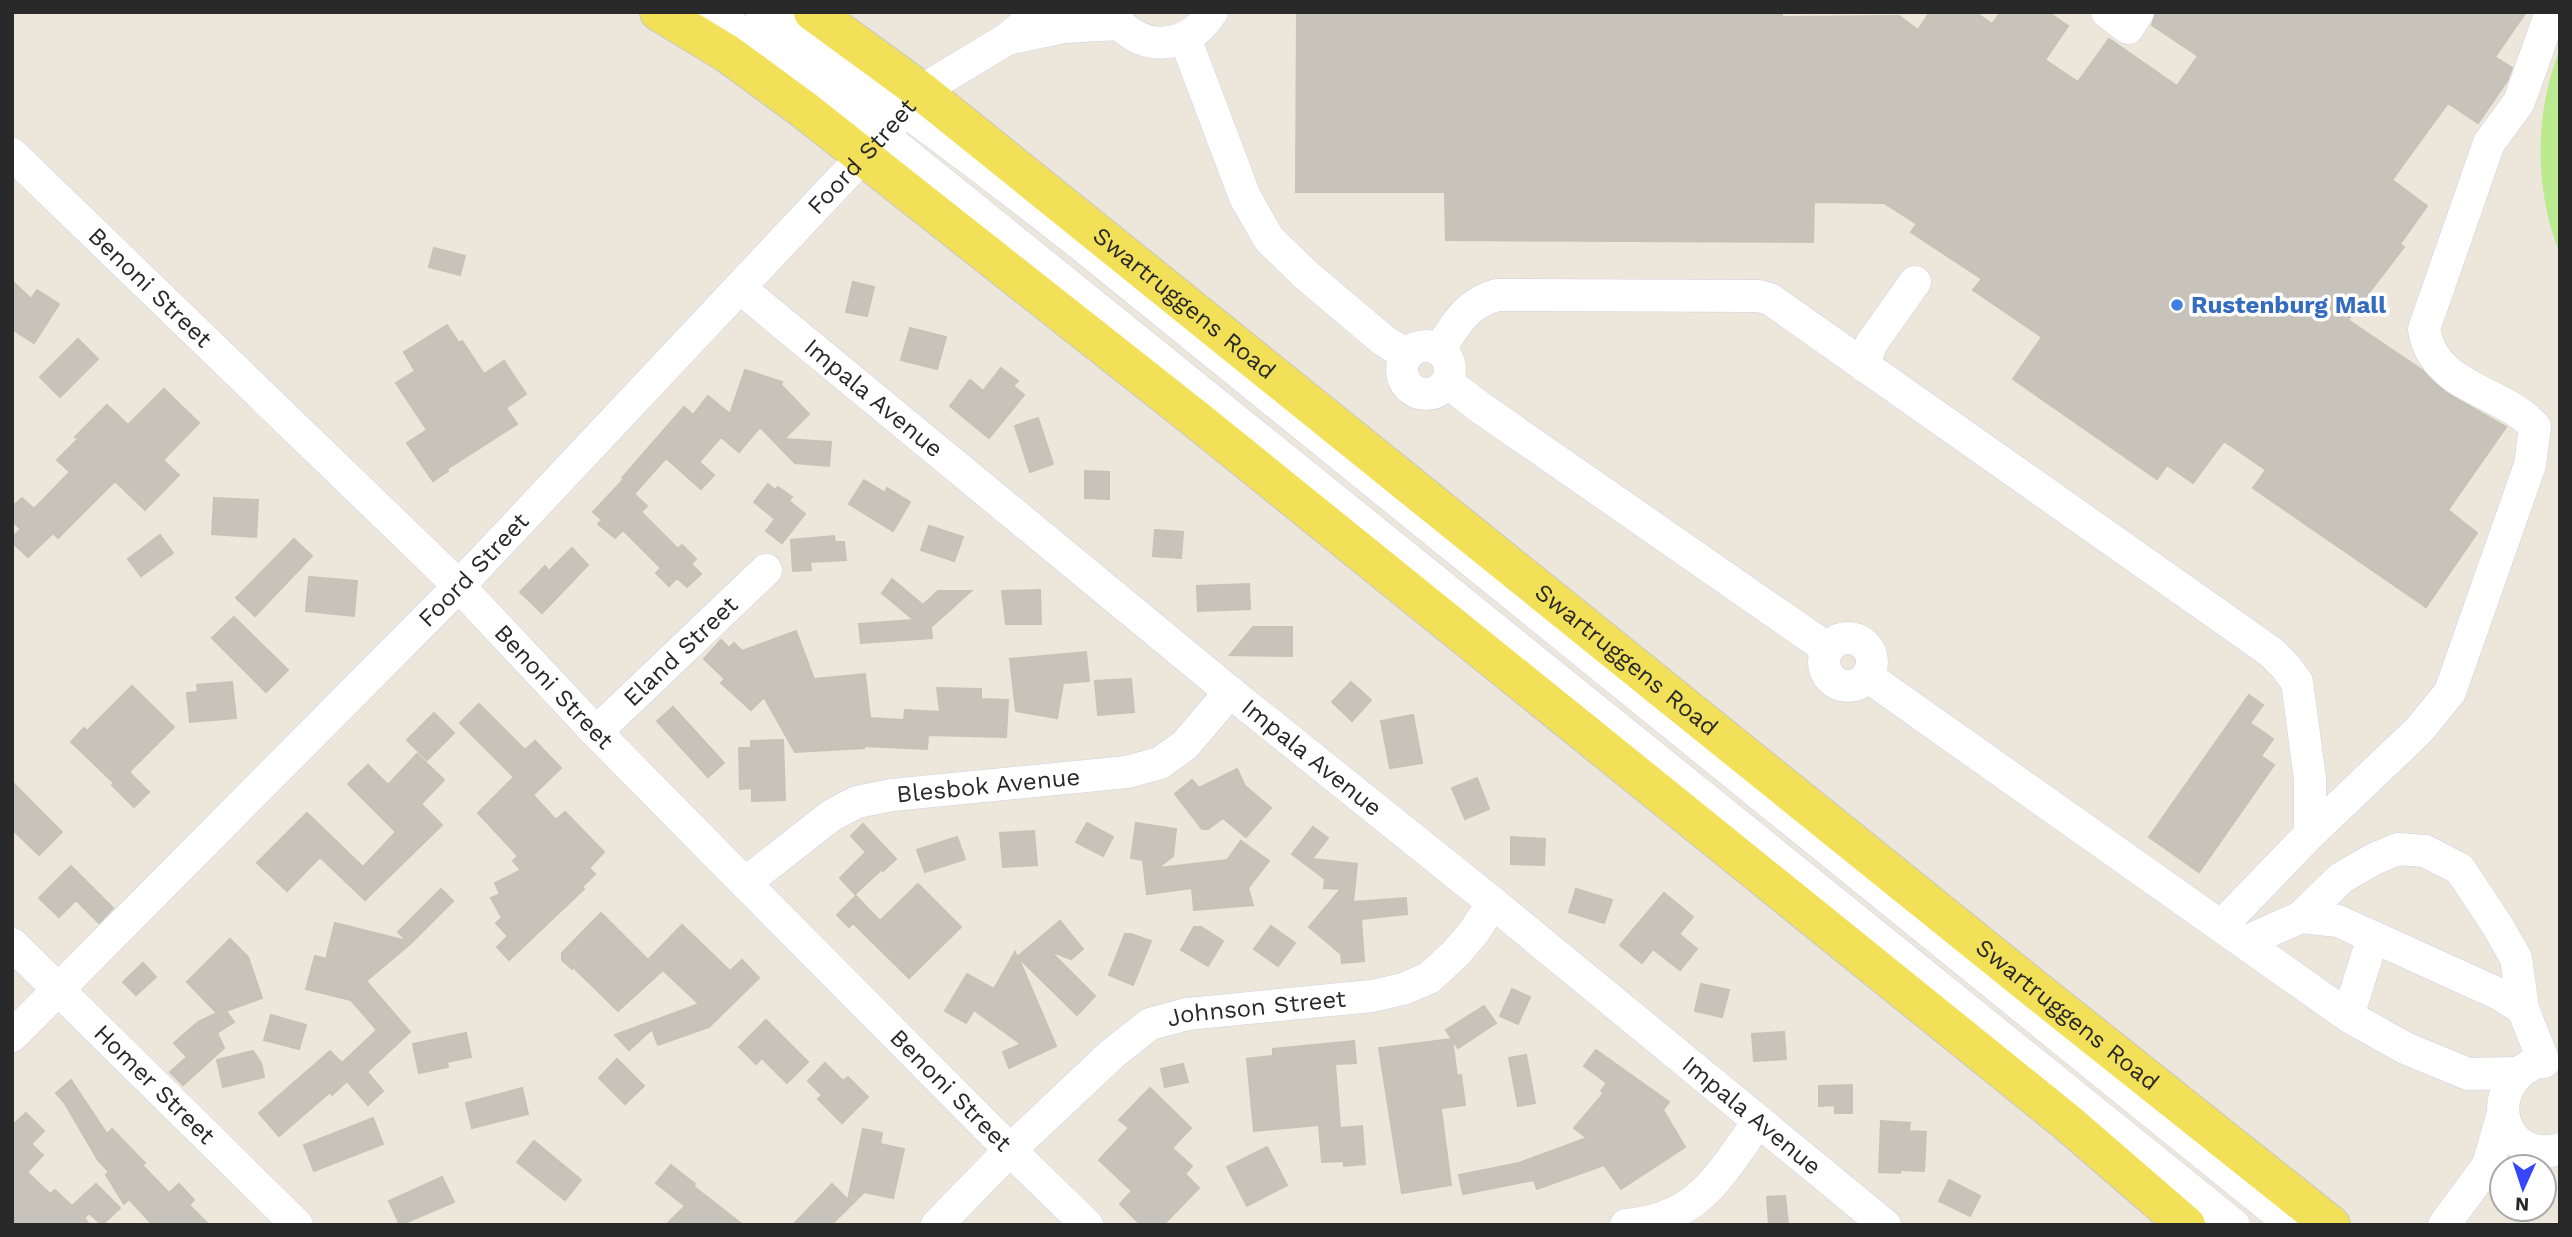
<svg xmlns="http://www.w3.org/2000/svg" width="2572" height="1237" font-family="'Work Sans',sans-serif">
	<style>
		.pitch { fill: #bbeb91 }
		.building { fill: #c7c3ba; stroke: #c7c3b4; stroke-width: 2 }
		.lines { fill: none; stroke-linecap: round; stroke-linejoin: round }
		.minor-casing { stroke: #d0d1e3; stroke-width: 33 }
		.major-casing { stroke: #c7c7c7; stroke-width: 40 }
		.minor { stroke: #fff; stroke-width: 32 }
		.major { stroke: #f3e059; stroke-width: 38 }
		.shop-dot { fill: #3f7fe0; stroke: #fff; stroke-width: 2.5 }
		.labels { text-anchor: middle; stroke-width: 7; stroke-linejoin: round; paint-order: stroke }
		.street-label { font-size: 24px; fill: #292929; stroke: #fff }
		.shop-label { font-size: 24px; font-weight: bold; fill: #366cbe; stroke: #fff; text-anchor: start }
	</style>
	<rect width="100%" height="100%" fill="#ece6db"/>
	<path class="pitch" d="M2560,49v205c-26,-64 -26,-141 0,-205z"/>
	<path class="building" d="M1297,12h485v5l117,-1 19,14 12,-18h45l17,12 9,-12h47l20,14 -23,34 33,22 31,-43 68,47 21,-30 -46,-31 4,-13h370l-31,45 17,11 -5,13 -29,42 -30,-20 -56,77 35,26 -27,38 4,3 -56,73 74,50 23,22 61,35 -58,83 29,23 -51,74 -173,-119 13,-18 -42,-29 -31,42 -26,-18 -10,14 -144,-100 29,-42 -69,-47 9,-11 -71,-47 6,-8 -33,-21 -70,-1 -1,40 -367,-2 -1,-48h-149z
		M434,248l31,8 -5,19 -31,-8z
		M12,281l19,18 6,-9 22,14 -25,39 -22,-14z
		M853,282l21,5 -7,29 -21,-4z
		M447,325l12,18 3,-2 22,33 20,-13 22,33 -20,14 11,16 -70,45 1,2 -15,10 -26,-38 20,-13 -31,-47 19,-12 -11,-19z
		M910,328l36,9 -9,32 -36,-9z
		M78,339l20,20 -38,38 -20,-20z
		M1001,368l17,13 -5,5 11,9 -35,43 -39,-32 20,-26 13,11z
		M745,370l37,12 -1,3 28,29 -25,25 47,3 -2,24 -34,-3 -35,-36 -21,25 -18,-15 -22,25 15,13 -13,14 -35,-31 -32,36 13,12 -6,6 37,37 4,-4 14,14 -5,5 10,10 -14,13 -10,-9 -8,8 -13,-13 5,-5 -38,-38 -8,8 -17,-14 4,-4 -9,-8 31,-33 -2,-1 62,-71 9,8 15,-19 22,18z
		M164,389l35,34 -36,37 16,15 -34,35 -30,-29 -57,57 -5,-5 -25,24 -16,-15v-4l9,-9 -9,-8v-14l10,-9 12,11 36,-37 -13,-12 21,-21 -3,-2 32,-32 21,20z
		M1038,418l15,46 -23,8 -15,-46z
		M1085,471l24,1v27l-24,-1z
		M864,480l21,13 2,-5 23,14 -17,29 -44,-27z
		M768,484l7,6 3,-3 14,10 -3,4 16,13 -23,29 -16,-12 9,-12 -21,-17z
		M214,498l44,2 -2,37 -44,-3z
		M929,526l34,11 -9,24 -33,-11z
		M1155,530l28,2 -2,26 -28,-2z
		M160,535l13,18 -32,23 -13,-17z
		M834,536l1,6h9l2,18 -36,2 1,8 -18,1 -2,-31z
		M294,539l18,17 -57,60 -19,-18z
		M572,548l16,17 -46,48 -22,-21 25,-26 4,5z
		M309,577l48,4 -3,35 -48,-5z
		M892,579l31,26 15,-14h33l-40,36 1,11 -71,5 -2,-19 55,-4 -32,-27z
		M1249,584l1,25 -52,2 -1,-25z
		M1040,590l1,34h-35l-4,-33z
		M234,617l54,53 -22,22 -54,-54z
		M1253,627h39v29l-62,-1z
		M796,631l18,48 51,-5 5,44 34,2 1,-10 35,2 -3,-24 44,1v10l27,1 -2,37 -78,-2 -1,14 -63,-3v2l-69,4 -31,-55 -13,13 -30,-27 4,-4 -21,-20 17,-19 8,8 5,-5 8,8z
		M1086,652l3,29 -26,2 -6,35 -41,-7 -6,-52z
		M1131,679l3,33 -36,3 -3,-34z
		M232,682l4,36 -46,4 -3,-29 11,-1 -1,-7z
		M1351,682l20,18 -19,21 -20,-19z
		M132,686l42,41 -45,45 20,20 -15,15 -22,-22 2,-2 -43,-41 13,-14 3,3z
		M2249,695l14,10 -13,18 23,16 -12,17 13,9 -75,107 -50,-35z
		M479,704l46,46 10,-9 26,27 -28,27 23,25 9,-8 39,40 -15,16 6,6 -13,13 2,2 -75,71 -12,-13 11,-11 -12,-13 6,-5 -11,-20 9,-4 -5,-11 26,-13 -8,-9 5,-5 -40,-43 36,-36 -54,-54z
		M673,707l51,56 -16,14 -51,-56z
		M434,713l20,20 -27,27 -20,-20z
		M1413,715l9,48 -32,5 -9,-47z
		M783,740l2,60 -33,1v-13l-12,1 -1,-41h12v-7z
		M417,754l27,26 -23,24 21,21 -77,75 -45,-43 -33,34 -30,-28 50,-50 56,54 33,-35 -48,-48 20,-19 20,20z
		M1237,769l8,17 26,22 -25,29 -23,-19 -15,11h-6l-27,-35 17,-14 7,8z
		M1477,778l12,31 -24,10 -13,-31z
		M12,782l50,50 -23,23 -27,-26z
		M1087,823l26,14 -10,19 -27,-14z
		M1136,823l40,6 -3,27 -15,12 69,-8 14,-19 28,20 -21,27 5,17 -59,5 -2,-22 -45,6 -4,-34 -12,-2z
		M863,824l33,35 -13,12 -1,-2 -27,25 -15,-16 26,-26 -15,-16z
		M1313,827l15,11 -16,21 45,5 -4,38 53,-4 1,16 -46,5 3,42 -22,2 -1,-9 -32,-27 32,-38 -17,-1 1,-9 -33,-25z
		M1034,831l3,34 -34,2 -3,-34z
		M957,837l8,22 -40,13 -8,-22z
		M1511,837l34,2 -1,26 -33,-1z
		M71,866l42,42 -14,15 -23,-23 -17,17 -20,-19z
		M918,884l43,43 -52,51 -56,-55 -4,4 -12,-12 19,-19 24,25z
		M441,889l12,12 -43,43 -44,37 44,51 -43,40 16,19 -15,14 -21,-24 -15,14 -2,-3 -51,44 -20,-23 71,-62 12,12 35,-33 -26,-30 -45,-11 9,-33 11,3 9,-36 72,18 -9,-9z
		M1576,889l36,11 -8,23 -35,-11z
		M1664,893l29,24 -14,17 18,15 -17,21 -27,-21 -11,14 -22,-18z
		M601,913l47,47 34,-35 48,46 12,-11 17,18 -50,49 -51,18 -6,-16 -23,21 -14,-15 84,-31 -36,-34 -45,41 -45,-44 -1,2 -10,-9v-7z
		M1060,921l23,28 -12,10 -21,-8 45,45 -18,19 -59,-58 38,89 -47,22 -6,-16 18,-8 -47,-34 -8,13 -21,-12 22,-37 27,15 21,-37 2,5z
		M1271,926l24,17 -17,23 -24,-17z
		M1194,927h7l22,14 -15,25 -27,-16z
		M1125,934h6l20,7 -18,44 -24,-10z
		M230,939l18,18 14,41 -36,13 8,11 -17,11 7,15 -41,37 -13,-13 17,-15 -13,-14 24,-21 19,-9 -30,-31z
		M143,963l13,14 -20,18 -13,-13z
		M1701,984l28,6 -7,27 -27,-6z
		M1512,989l18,8 -12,27 -18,-8z
		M1484,1006l12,17 -38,25 -6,-9 5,37 4,-1 4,30 -23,3 -1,2 10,75 -49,8 -23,-145 73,-9 -6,-9z
		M271,1015l35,10 -7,24 -35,-9z
		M766,1020l42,42 -21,21 -25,-25 -6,6 -17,-17z
		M1784,1032l2,27 -32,2 -2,-27z
		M466,1033l5,24 -24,5 1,5 -29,6 -6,-29z
		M1354,1041l2,22 -21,1 5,64 22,-2 3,38 -21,2v-5l-22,1 -3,-37 -65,6 -7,-72 26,-3v-7z
		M1596,1050l73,52 -6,8 22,37 -64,42 -17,-24 -67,24 -3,-9 -71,14 -4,-19 60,-12 68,-25 -13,-10 30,-35 -3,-2 6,-8 -23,-17z
		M253,1051l8,12 3,14 -41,10 -6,-27z
		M1526,1055l9,48 -17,3 -9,-48z
		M617,1059l27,27 -19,18 -26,-26z
		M825,1063l18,18 5,-4 20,20 -26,26 -24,-24 4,-4 -14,-14z
		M1183,1064l5,18 -23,5 -4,-18z
		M71,1080l36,54 5,-5 33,34 -3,2 27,28 10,-9 15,16 -5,5 20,20h-56l-24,-26 -5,5 -18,-29 3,-3 -11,-12 -34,-58 -8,-9z
		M1852,1085v28h-17v-8l-16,1v-20z
		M522,1088l6,26 -56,14 -6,-25z
		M1150,1088l41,40 -19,20 20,18 -7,8 14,14 -36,37h-22l-21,-21 12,-13 -33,-31 30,-32 -10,-8z
		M26,1113l18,18 -13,13 12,11 -16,17 23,22 5,-4 17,16 24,-22 24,24 -18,17 -13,-12 -5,5 6,7h-78v-99z
		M373,1118l10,26 -69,27 -10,-26z
		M1881,1121l29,2 -1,8 17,1 -2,39 -24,-1v3l-21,-1z
		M863,1129l19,4 -2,11 24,5 -11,49 -29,-6 -33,33h-38l39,-41 16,16z
		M534,1141l47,39 -16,20 -48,-38z
		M1267,1147l20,38 -40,21 -20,-39z
		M671,1165l24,19 -2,2 50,39h-77l19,-19 -29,-23z
		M442,1177l12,25 -54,23 -11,-24z
		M1949,1180l31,16 -10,20 -31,-15z
		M1785,1196l3,29h-19l-2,-28z"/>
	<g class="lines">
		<defs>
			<g id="minor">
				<path d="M710,12l93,59 1431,1154"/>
				<path d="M762,12c111,72 214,150 318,232l1212,981"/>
				<path d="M1110,12c27,41 76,41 102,0"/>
				<path d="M2107,12l21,16 10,-16"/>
				<path d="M1012,38l52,-11 54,-3"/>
				<path d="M1185,38l60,159 24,42 37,36 77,65 24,15"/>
				<path id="s1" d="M12,154l447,432 137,146 149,151 265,267 77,75"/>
				<path id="s2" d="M740,288l490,404 263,211 392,322"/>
				<circle cx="1426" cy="370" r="24"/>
				<path d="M1439,350c17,-25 26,-46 58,-55l261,1 12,3 501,353 15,15 11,15 13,97v55"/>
				<path d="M1864,366l7,-22 44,-62"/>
				<path d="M1447,382l34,26 347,241"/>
				<circle cx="1848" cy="662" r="24"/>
				<path d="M1867,676l481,340 57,32 63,26 50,-1"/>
				<path id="s3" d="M596,732l170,-162"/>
				<path id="s4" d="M745,883l87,-68 25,-13 35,-7 235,-23 33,-9 25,-18 45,-53"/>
				<path d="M2301,917l40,-39 33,-19 24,-10 27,2 35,18 37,56 19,33 7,51"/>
				<path d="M2221,926l89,-92 109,-104 31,-38 80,-227 5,-38c-32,-37 -102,-38 -111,-98l65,-186 30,-41 32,-90"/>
				<path d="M2245,942l56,-25 37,4 161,73 24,15 21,53"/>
				<path id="s5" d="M12,944l285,281"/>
				<path d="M2348,1016l25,-79"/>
				<path id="s6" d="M12,1036l447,-450 423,-450 39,-45 86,-52 32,-27"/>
				<path d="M2531,1065c-51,28 -26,100 29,84"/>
				<path id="s7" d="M937,1225l73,-75 102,-96 38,-30 37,-10 185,-18 31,-7 26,-11 26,-24 18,-21 20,-30"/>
				<path d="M1626,1225c73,-6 93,-49 132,-103"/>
				<path d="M2444,1225l44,-60 15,-52"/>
			</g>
			<g id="major">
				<path d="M659,12l69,42 75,55 394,311 871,703 118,102"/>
				<path id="s8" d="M813,12l108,79 1105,891 305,243"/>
			</g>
		</defs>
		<use href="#minor" class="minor-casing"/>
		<use href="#major" class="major-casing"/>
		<use href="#minor" class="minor"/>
		<use href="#major" class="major"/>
	</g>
	<circle class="shop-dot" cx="2177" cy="305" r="7"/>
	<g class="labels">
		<g class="street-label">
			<text dy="8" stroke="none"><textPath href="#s6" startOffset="1223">Foord Street</textPath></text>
			<text dy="8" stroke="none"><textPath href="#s1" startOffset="192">Benoni Street</textPath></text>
			<text dy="8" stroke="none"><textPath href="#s8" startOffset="472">Swartruggens Road</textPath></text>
			<text dy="8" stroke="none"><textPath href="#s2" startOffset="173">Impala Avenue</textPath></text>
			<text dy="8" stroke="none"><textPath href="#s6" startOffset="656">Foord Street</textPath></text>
			<text dy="8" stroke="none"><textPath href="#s3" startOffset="117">Eland Street</textPath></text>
			<text dy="8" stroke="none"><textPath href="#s8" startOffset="1040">Swartruggens Road</textPath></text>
			<text dy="8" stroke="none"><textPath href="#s1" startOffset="760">Benoni Street</textPath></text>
			<text dy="8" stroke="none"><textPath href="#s2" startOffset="740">Impala Avenue</textPath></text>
			<text dy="8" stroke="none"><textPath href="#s4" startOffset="271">Blesbok Avenue</textPath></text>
			<text dy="8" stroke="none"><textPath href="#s7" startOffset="401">Johnson Street</textPath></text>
			<text dy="8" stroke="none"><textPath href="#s8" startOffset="1606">Swartruggens Road</textPath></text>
			<text dy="8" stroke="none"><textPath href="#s5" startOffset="200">Homer Street</textPath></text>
			<text dy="8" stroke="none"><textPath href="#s1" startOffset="1326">Benoni Street</textPath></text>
			<text dy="8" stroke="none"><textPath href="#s2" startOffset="1307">Impala Avenue</textPath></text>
		</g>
		<g class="shop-label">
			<text x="2191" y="313">Rustenburg Mall</text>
		</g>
	</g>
	<rect width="2572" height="1237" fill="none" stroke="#292929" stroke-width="28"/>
	<g transform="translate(2523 1188) rotate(183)"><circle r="33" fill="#ffffff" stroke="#a9a9a9" stroke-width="2"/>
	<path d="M0-5L12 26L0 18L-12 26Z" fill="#3746fd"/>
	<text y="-10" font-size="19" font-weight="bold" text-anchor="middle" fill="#292929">N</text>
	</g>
</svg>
